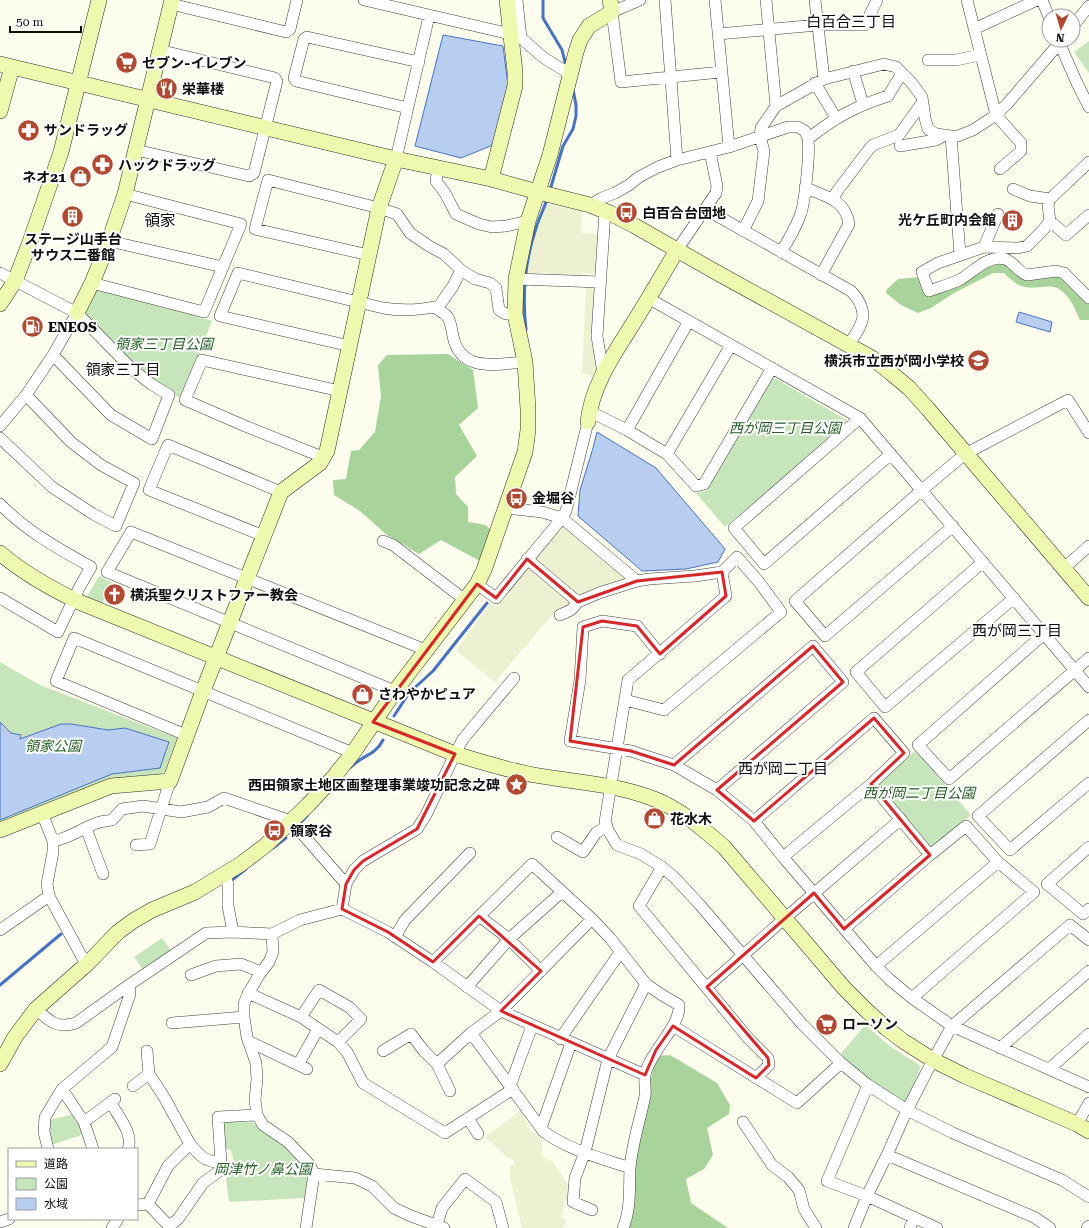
<svg xmlns="http://www.w3.org/2000/svg" width="1089" height="1228" font-family="'Roboto Serif','Noto Sans JP',serif">
	<style>
		.farmland { fill: #edf1d1 }
		.green { fill: #c7e5bb }
		.forest { fill: #a8d49c }
		.water { fill: #b8cef0; stroke: #4573c1 }
		.lines { fill: none; stroke-linecap: round; stroke-linejoin: round }
		.stream { stroke: #4573c1; stroke-width: 3 }
		.street-casing { stroke: #404040; stroke-width: 12 }
		.secondary-casing { stroke: #2f2f2f; stroke-width: 16 }
		.street { stroke: #fff; stroke-width: 11 }
		.secondary { stroke: #eff8af; stroke-width: 15 }
		.marked { fill: none; stroke: #d62828; stroke-width: 3; stroke-linejoin: round }
		.labels { text-anchor: middle; stroke-width: 4; stroke-linejoin: round; paint-order: stroke }
		.poi-label { font-size: 14px; font-weight: bold; fill: #0d0d0d; stroke: #fff; text-anchor: start }
		.park-label { font-size: 14px; font-style: italic; fill: #235f24; stroke: #fff }
		.neighbourhood-label { font-size: 15px; fill: #0d0d0d; stroke: #fff }
		.quarter-label { font-size: 16px; fill: #0d0d0d; stroke: #fff }
	</style>
	<rect width="100%" height="100%" fill="#fdfdee"/>
	<path class="farmland" d="M547,204l35,7 -1,22 19,1 -3,40 -14,-1v5l-56,-3 9,-46z
		M586,287l10,1 4,83 -3,6 -15,-4z
		M560,527h3l63,50v3l-13,2 -32,13 -13,13 -16,7 -57,67 -39,-31 34,-48 6,4z
		M521,1110l8,20 13,7v20l11,5 18,27 -1,7 -6,6 -1,10 -2,5 6,3 -4,8h-41l-12,-49v-14h4v-5l-7,-3 -22,-20z"/>
	<path class="green" d="M1089,41v32l-15,-21z
		M99,287l113,34 -31,78 -45,-31 -51,-54 -2,-5z
		M769,379h7l72,42v2l-123,104 -29,-34 10,-2z
		M99,576l14,7 -11,21 -16,-6z
		M0,662l40,23 137,53 -12,33 -4,3 -51,5 -110,45z
		M916,750l55,65 -37,31h-4l-51,-59v-5z
		M162,938l10,14 -28,19 -10,-14z
		M865,1025l26,22 30,19 -14,35 -6,1 -38,-28 -23,-19z
		M75,1114l10,20 -34,11 -5,-12 3,-13z
		M226,1122h26c16,16 55,31 55,57 1,6 -1,13 -2,19l-76,4 -3,-23c7,-10 10,-18 4,-30l-7,1v-26z"/>
	<path class="forest" d="M1000,262l15,7 48,7 26,27v17h-9c-5,-11 -10,-24 -21,-31 -10,-6 -23,1 -34,-2 -9,-2 -15,-8 -21,-14h-11l-39,20 -23,15 -13,5 -17,-8 -15,-12 1,-4 11,-10 22,-2 8,18 50,-25z
		M448,354l25,16 5,38 -19,17 18,31 -22,21 1,17 12,13v15l18,3 5,5 -8,27 -5,3 -37,-20 -22,14 -32,-19 -27,-24 -26,-16 -1,-15 13,-1 5,-28 8,-1 16,-18 6,-36 -3,-31 9,-10z
		M670,1055l47,28 13,22 -1,9 -22,14 6,27 -9,14 -18,10 5,24 37,25h-104l10,-62 19,-97 6,-13z"/>
	<path class="water" d="M443,35l60,11 5,40 -15,59 -32,13 -46,-12z
		M1019,312l33,10 -2,10 -34,-10z
		M597,432l59,36 69,81 -7,13 -32,7 -44,2 -64,-55 2,-26 13,-42z
		M0,722l11,11 10,2 -1,4 41,-15h10l37,6 17,-2 44,14 -9,26 -48,6 -112,46z"/>
	<g class="lines">
		<path class="stream" d="M543,0v18l19,32 4,16
			M550,190l13,-44 10,-17 3,-13v-11l-3,-16
			M526,330c-4,-35 -1,-69 10,-102 3,-10 8,-19 11,-29
			M394,716l15,-23 24,-22 54,-68
			M351,767c11,-12 24,-11 32,-27
			M300,823l7,-7
			M273,848l13,-10
			M232,880l14,-11
			M0,985l61,-51"/>
		<defs>
			<path id="street" d="M364,0l146,34
				M517,0l4,38 23,20 26,16
				M640,0l-28,12 9,70 100,-10
				M665,0l12,160
				M715,0l14,147
				M766,0l10,106
				M815,0l9,79
				M967,0l29,115 25,28v8l-21,18
				M1042,0l7,17
				M171,4l115,28 4,-3 7,-29
				M1073,26l16,-20
				M974,29l63,-29
				M718,34l100,-9h47l12,-25
				M1058,40l19,43 12,24
				M928,60h28l24,-5
				M853,71l10,33
				M815,83l21,35
				M408,108l-112,-27 -2,-3 10,-39 3,-2 112,25
				M951,136l9,119
				M808,139c26,-21 48,-33 80,-43l14,-23
				M900,146l36,-6 9,-5
				M136,150l113,26 5,-3 23,-92 -2,-3 -116,-28
				M396,159l33,-143
				M1089,162l-39,37 -2,6 2,16 -7,9 -16,16 -9,2 -34,-1 -46,16 -16,9 7,19c11,-4 22,-7 32,-12 12,-7 28,-25 44,-20 9,3 13,13 22,16l29,-4 8,2 25,25
				M438,168l-2,13 9,12 11,21 23,10 13,3 14,-1 22,-5
				M805,187c19,10 40,11 44,37l-28,51
				M1013,189l17,7 20,3
				M833,198l5,-8 31,-41 4,-4 26,-10 23,-32
				M590,205l12,-7 13,-5 14,-8 10,-8 19,-10 19,-7 52,-13 59,-20h10l7,4c1,3 3,6 3,9 2,14 -3,63 -8,76 -5,13 -12,25 -19,36
				M705,209l146,82c20,21 12,34 -3,54
				M1050,221l16,14 23,-20
				M743,231l15,-30 6,-50 -4,-14 1,-9 15,-22 48,-27 60,-15 12,3 15,15 11,15 3,21 3,11 8,5 15,2h7l15,-6 23,-15 11,-11 55,-64
				M109,241l114,26
				M984,247l14,-33
				M677,250l39,-57 1,-7 -7,-34
				M369,255l-114,-26 13,-49 111,28 18,6 13,19 19,13 15,8 17,16 14,9 15,4 6,5 3,22 7,4h9
				M0,273l77,40 55,56 19,15 18,11 -17,44 -41,-24 -58,-60
				M516,279l84,3
				M92,283l112,29 37,-88 -116,-30
				M648,298l212,120 229,269
				M434,307c17,10 15,10 19,29 7,37 44,28 72,26
				M350,346l-130,-30 18,-43 145,35c18,3 38,2 56,-2l14,-20 8,-16
				M603,373l-6,-37 8,-125
				M589,411l38,19 40,24 29,32 8,-2 68,-116
				M860,418l-126,110 30,36 127,-110
				M0,426l26,-31 27,-40 24,-42
				M627,430l62,-109
				M0,438l52,49 41,27 23,12 18,-43 -33,-18 -30,-23 -45,-47
				M667,454l64,-109
				M325,458l-80,-32 -60,-26 17,-40 138,31
				M0,504c26,27 59,45 91,63l-12,21 -21,44 -58,-34
				M506,508l36,4 20,6 75,63
				M953,526l-128,110 -30,-35 127,-111 43,-36 103,-54 21,33
				M264,536l-115,-46 19,-45 113,47
				M383,541l10,4 72,55
				M527,559l51,43
				M983,562l-127,110 29,35 129,-109
				M1064,568l25,-22
				M722,572l4,24 -98,84 -23,142 3,8 9,15 24,9 21,13 12,10 26,28 102,119 39,39 27,22 39,25 46,23 109,47 27,17
				M477,584l19,14 66,-80 4,-7 22,-89
				M560,615l11,-5 7,-8 21,-9 38,-12 12,-2 46,-3 27,-4 15,-15 22,25 22,30 -117,98 -39,-10
				M1044,634l-126,111 31,34 140,-121
				M660,654l-23,-28 -35,-5 -19,6 -3,53 -10,61 61,10 18,6 25,8 43,25 37,31 29,36 93,109 13,13 23,19 40,28 137,61
				M395,691l-288,-119 24,-40 295,118
				M1089,720l-111,96 32,34 79,-67
				M186,735l-130,-54 18,-43 279,115
				M674,765l139,-119 30,36 -126,108
				M871,784l59,71
				M42,813l11,28v11l-6,32 2,12 33,61 5,7
				M754,821l120,-103 30,35 -33,31 -88,73
				M86,828l17,46
				M557,837l26,15 13,-19 11,-7
				M53,841c18,-3 30,-14 47,-19 4,-1 8,-1 12,-2l10,-11 21,-3 38,6 27,-5 16,-9 67,23 55,63
				M136,845l14,-1 20,-63
				M1089,847l-42,37 36,30 6,-5
				M662,867l-23,39 109,132 20,20 1,7 -13,13
				M225,874l3,11v21l5,26
				M342,909l4,-25 8,-14 9,-9 54,-32 9,-14 29,-61 8,-15 51,-61
				M479,916l30,23 32,32
				M592,919l-91,92 -30,22 72,98c25,19 58,27 87,37
				M844,929l86,-74 36,-29 32,36 36,30 -122,106
				M0,930l49,-34
				M272,934l1,18 -4,10 -10,13 -12,21 -3,8v13l3,20 9,26 1,16 -2,21 2,15 6,10 25,17 22,23 4,9 -8,54
				M395,937l10,-17 65,-67
				M433,962l99,-98 60,55 18,19 36,46 16,11 17,10c2,21 -29,46 -34,70 -1,7 1,14 0,21 -5,24 -13,48 -15,72 -1,21 1,41 -7,60
				M876,966l122,-104
				M191,975l25,-9 25,-2 20,8
				M467,987l42,-48 53,-47
				M707,987l77,-68 117,-100
				M248,993l53,24 37,25 9,10 16,31 82,50 68,-44
				M36,1009c14,13 22,20 40,14l53,-38 77,-52 27,-1 39,2 28,-14 42,-11 46,23 45,30 68,49 144,64
				M301,1017l18,-27 30,17 12,12 -23,23
				M172,1023l72,-6
				M673,1026l124,77 44,-40
				M560,1039l61,-88
				M248,1041l59,28
				M1000,1048l89,-77
				M147,1051l2,23 15,23 26,47 -22,22 -20,38 21,22 9,-7 25,-36 15,-11 3,-9 -3,-46 39,-2
				M383,1051l28,-17 13,17 13,13 34,-31
				M437,1064l13,27
				M298,1065l20,-36
				M1049,1069l40,-35
				M868,1085l-41,96 40,15 70,32
				M133,1086l16,-12
				M510,1086l22,-60
				M62,1089l22,33 9,27
				M111,1103c7,13 23,31 17,46
				M468,1118l10,16
				M84,1122l31,-23
				M743,1122l29,43 16,12 11,13 5,19 12,19
				M1077,1124l12,-21
				M541,1128l30,-85
				M190,1144c10,12 14,17 31,19
				M48,1149l-4,-17 1,-15 17,-28 50,-42 18,-53 -1,-9
				M887,1155l147,62 16,11
				M314,1174l41,4 17,8 22,22 17,8 33,12
				M137,1205l11,-1
				M592,1210l-19,-8 2,-24 10,-26 23,-93 38,-75
				M0,1222l9,-3
				M437,1225l5,-17 23,-29 31,23 7,26
				M112,1228l6,-9
				M854,1228l13,-32 20,-41 20,-45 26,-50 19,-34 118,-101 19,15
				M910,1228l4,-11
				M1087,1228l2,-2"/>
			<path id="secondary" d="M0,64l396,95 95,20 47,13 52,13 20,8 25,13 79,45 158,87 19,15 18,15 19,21 161,189
				M0,111l12,-44
				M491,179l24,-93v-14l-8,-72
				M0,304l15,-23 15,-39 31,-90 38,-152
				M77,313l15,-30 17,-42 16,-47 47,-194
				M588,422c4,-38 27,-69 46,-100 15,-24 29,-48 43,-72
				M0,553c23,20 52,36 79,49l376,152c26,8 52,16 79,21 40,7 82,9 120,24 26,10 48,29 70,48l120,141 22,22 20,18 17,13 30,19 32,16 112,48 12,7
				M0,830l111,-44 59,-5 33,-90 78,-199 39,-29 7,-12 52,-243 17,-49
				M0,1064l15,-27 21,-28 51,-45 31,-32 15,-11 19,-11 43,-18 46,-28 25,-19 42,-40 24,-26 21,-26 42,-62 82,-107 7,-14 41,-118 3,-22v-21l-3,-47 -10,-48 1,-35 12,-58 22,-66 26,-103 4,-12 9,-14 23,-14 -2,-12"/>
		</defs>
		<use href="#street" class="street-casing"/>
		<use href="#secondary" class="secondary-casing"/>
		<use href="#street" class="street"/>
		<use href="#secondary" class="secondary"/>
	</g>
	<path class="marked" d="M527,559l51,43 59,-21 85,-9 4,24 -66,58 -23,-28 -35,-5 -19,6 -13,114 61,10 43,14 139,-119 30,36 -126,108 37,31 120,-103 30,35 -33,31 59,71 -86,74 -30,-36 -107,94 61,71 1,7 -13,13 -83,-52 -17,24 -11,25 -144,-64 40,-40 -62,-55 -46,46 -45,-30 -46,-23 4,-25 8,-14 9,-9 54,-32 38,-75 -82,-32 104,-138 19,14z"/>
	<defs>
		<symbol id="supermarket-disc" viewBox="-11 -11 22 22"><circle r="9.5" fill="#b04832" stroke="#fff"/><path d="M-6-5.5h2.5l.6 2H6L4.5 2H-2.5L-4.4-4H-6ZM-1.5 3.2a1.3 1.3 0 1 0 .1 0ZM3 3.2a1.3 1.3 0 1 0 .1 0Z" fill="#fff"/></symbol>
		<symbol id="restaurant-disc" viewBox="-11 -11 22 22"><circle r="9.5" fill="#b04832" stroke="#fff"/><path d="M-5-6h1v4h1v-4h1v4h1v-4h1v5L-1.5 .5V6h-2V.5L-5-1ZM5-6V6H3V1.5H1.5Q1.5-4 5-6Z" fill="#fff"/></symbol>
		<symbol id="pharmacy-disc" viewBox="-11 -11 22 22"><circle r="9.5" fill="#b04832" stroke="#fff"/><path d="M-2-6h4v4h4v4h-4v4h-4v-4h-4v-4h4Z" fill="#fff"/></symbol>
		<symbol id="shop-disc" viewBox="-11 -11 22 22"><circle r="9.5" fill="#b04832" stroke="#fff"/><path d="M-5-2.5h2.3a2.7 3.5 0 0 1 5.4 0H5L5.5 6h-11ZM-1.5-2.5h3a1.5 2.3 0 0 0-3 0Z" fill="#fff"/></symbol>
		<symbol id="bus-disc" viewBox="-11 -11 22 22"><circle r="9.5" fill="#b04832" stroke="#fff"/><path d="M-5-6H5V4H4V6H2V4H-2V6H-4V4H-5ZM-3.5-4V0h7V-4ZM-3.5 1.2v1.5H-2V1.2ZM2 1.2v1.5H3.5V1.2Z" fill="#fff"/></symbol>
		<symbol id="building-disc" viewBox="-11 -11 22 22"><circle r="9.5" fill="#b04832" stroke="#fff"/><path d="M-4-6H4V6H1V3H-1V6H-4ZM-2.5-4.3h1.7v1.8h-1.7ZM.8-4.3h1.7v1.8H.8ZM-2.5-1h1.7V.8h-1.7ZM.8-1h1.7V.8H.8Z" fill="#fff"/></symbol>
		<symbol id="fuel-disc" viewBox="-11 -11 22 22"><circle r="9.5" fill="#b04832" stroke="#fff"/><path d="M-5.5-6h7V0h2V4h1.3V-2.5L3-4.5l.8-.8L6-3V5H2.5V1h-1V6h-7ZM-4.2-4.7v3.2H.2V-4.7Z" fill="#fff"/></symbol>
		<symbol id="school-disc" viewBox="-11 -11 22 22"><circle r="9.5" fill="#b04832" stroke="#fff"/><path d="M0-5L7-2L0 1L-7-2ZM-4 1L0 2.5L4 1V4Q0 6-4 4Z" fill="#fff"/></symbol>
		<symbol id="church-disc" viewBox="-11 -11 22 22"><circle r="9.5" fill="#b04832" stroke="#fff"/><path d="M-1.2-6h2.4v3.5h3.3v2.4h-3.3V6h-2.4V-.1h-3.3v-2.4h3.3Z" fill="#fff"/></symbol>
		<symbol id="sight-disc" viewBox="-11 -11 22 22"><circle r="9.5" fill="#b04832" stroke="#fff"/><path d="M0-6L1.8-2.2L6-1.7L2.9 1.2L3.7 5.4L0 3.3L-3.7 5.4L-2.9 1.2L-6-1.7L-1.8-2.2Z" fill="#fff"/></symbol>
	</defs>
	<g fill-rule="evenodd">
		<use href="#supermarket-disc" x="114" y="50" width="25" height="25"/>
		<use href="#restaurant-disc" x="154" y="76" width="25" height="25"/>
		<use href="#pharmacy-disc" x="16" y="118" width="25" height="25"/>
		<use href="#pharmacy-disc" x="90" y="152" width="25" height="25"/>
		<use href="#shop-disc" x="68" y="164" width="25" height="25"/>
		<use href="#bus-disc" x="614" y="200" width="25" height="25"/>
		<use href="#building-disc" x="60" y="204" width="25" height="25"/>
		<use href="#building-disc" x="1000" y="208" width="25" height="25"/>
		<use href="#fuel-disc" x="20" y="314" width="25" height="25"/>
		<use href="#school-disc" x="966" y="348" width="25" height="25"/>
		<use href="#bus-disc" x="504" y="486" width="25" height="25"/>
		<use href="#church-disc" x="102" y="582" width="25" height="25"/>
		<use href="#shop-disc" x="350" y="682" width="25" height="25"/>
		<use href="#sight-disc" x="504" y="772" width="25" height="25"/>
		<use href="#shop-disc" x="642" y="806" width="25" height="25"/>
		<use href="#bus-disc" x="262" y="818" width="25" height="25"/>
		<use href="#supermarket-disc" x="814" y="1012" width="25" height="25"/>
	</g>
	<g class="labels">
		<g class="poi-label">
			<text x="142" y="68">セブン-イレブン</text>
			<text x="182" y="94">栄華楼</text>
			<text x="44" y="135">サンドラッグ</text>
			<text x="118" y="170">ハックドラッグ</text>
			<text x="66" y="182" text-anchor="end">ネオ21</text>
			<text x="642" y="218">白百合台団地</text>
			<text x="996" y="225" text-anchor="end">光ケ丘町内会館</text>
			<text x="73" y="244" text-anchor="middle">ステージ山手台<tspan x="73" dy="16">サウス二番館</tspan></text>
			<text x="48" y="332">ENEOS</text>
			<text x="964" y="366" text-anchor="end">横浜市立西が岡小学校</text>
			<text x="532" y="503">金堀谷</text>
			<text x="130" y="600">横浜聖クリストファー教会</text>
			<text x="378" y="699">さわやかピュア</text>
			<text x="500" y="790" text-anchor="end">西田領家土地区画整理事業竣功記念之碑</text>
			<text x="670" y="824">花水木</text>
			<text x="290" y="836">領家谷</text>
			<text x="842" y="1029">ローソン</text>
		</g>
		<g class="park-label">
			<text x="164" y="349">領家三丁目公園</text>
			<text x="785" y="433">西が岡三丁目公園</text>
			<text x="53" y="751">領家公園</text>
			<text x="919" y="798">西が岡二丁目公園</text>
			<text x="263" y="1174">岡津竹ノ鼻公園</text>
		</g>
		<g class="neighbourhood-label">
			<text x="851" y="27">白百合三丁目</text>
			<text x="123" y="375">領家三丁目</text>
			<text x="1017" y="636">西が岡三丁目</text>
			<text x="783" y="774">西が岡二丁目</text>
		</g>
		<g class="quarter-label">
			<text x="160" y="226">領家</text>
		</g>
	</g>
	<rect x="8" y="1148" width="130" height="72" fill="#ffffff" stroke="#9e9e9e"/>
	<rect x="16" y="1161" width="20" height="6" fill="#eff8af" stroke="#9e9e9e"/>
	<text x="44" y="1168" font-size="12" fill="#0d0d0d">道路</text>
	<rect x="16" y="1178" width="20" height="12" fill="#c7e5bb" stroke="#9e9e9e"/>
	<text x="44" y="1188" font-size="12" fill="#0d0d0d">公園</text>
	<rect x="16" y="1198" width="20" height="12" fill="#b8cef0" stroke="#9e9e9e"/>
	<text x="44" y="1208" font-size="12" fill="#0d0d0d">水域</text>
	<g transform="translate(1061 28) rotate(185)"><circle r="19" fill="#ffffff" stroke="#9e9e9e"/>
	<path d="M0-3L7 15L0 10L-7 15Z" fill="#b04832"/>
	<text y="-6" font-size="11" font-weight="bold" text-anchor="middle" fill="#0d0d0d">N</text>
	</g>
	<path d="M10 26v6h71v-6" fill="none" stroke="#0d0d0d" stroke-width="2"/>
	<text x="16" y="26" font-size="12" fill="#0d0d0d" stroke="#ffffff" stroke-width="3" paint-order="stroke">50 m</text>
</svg>
